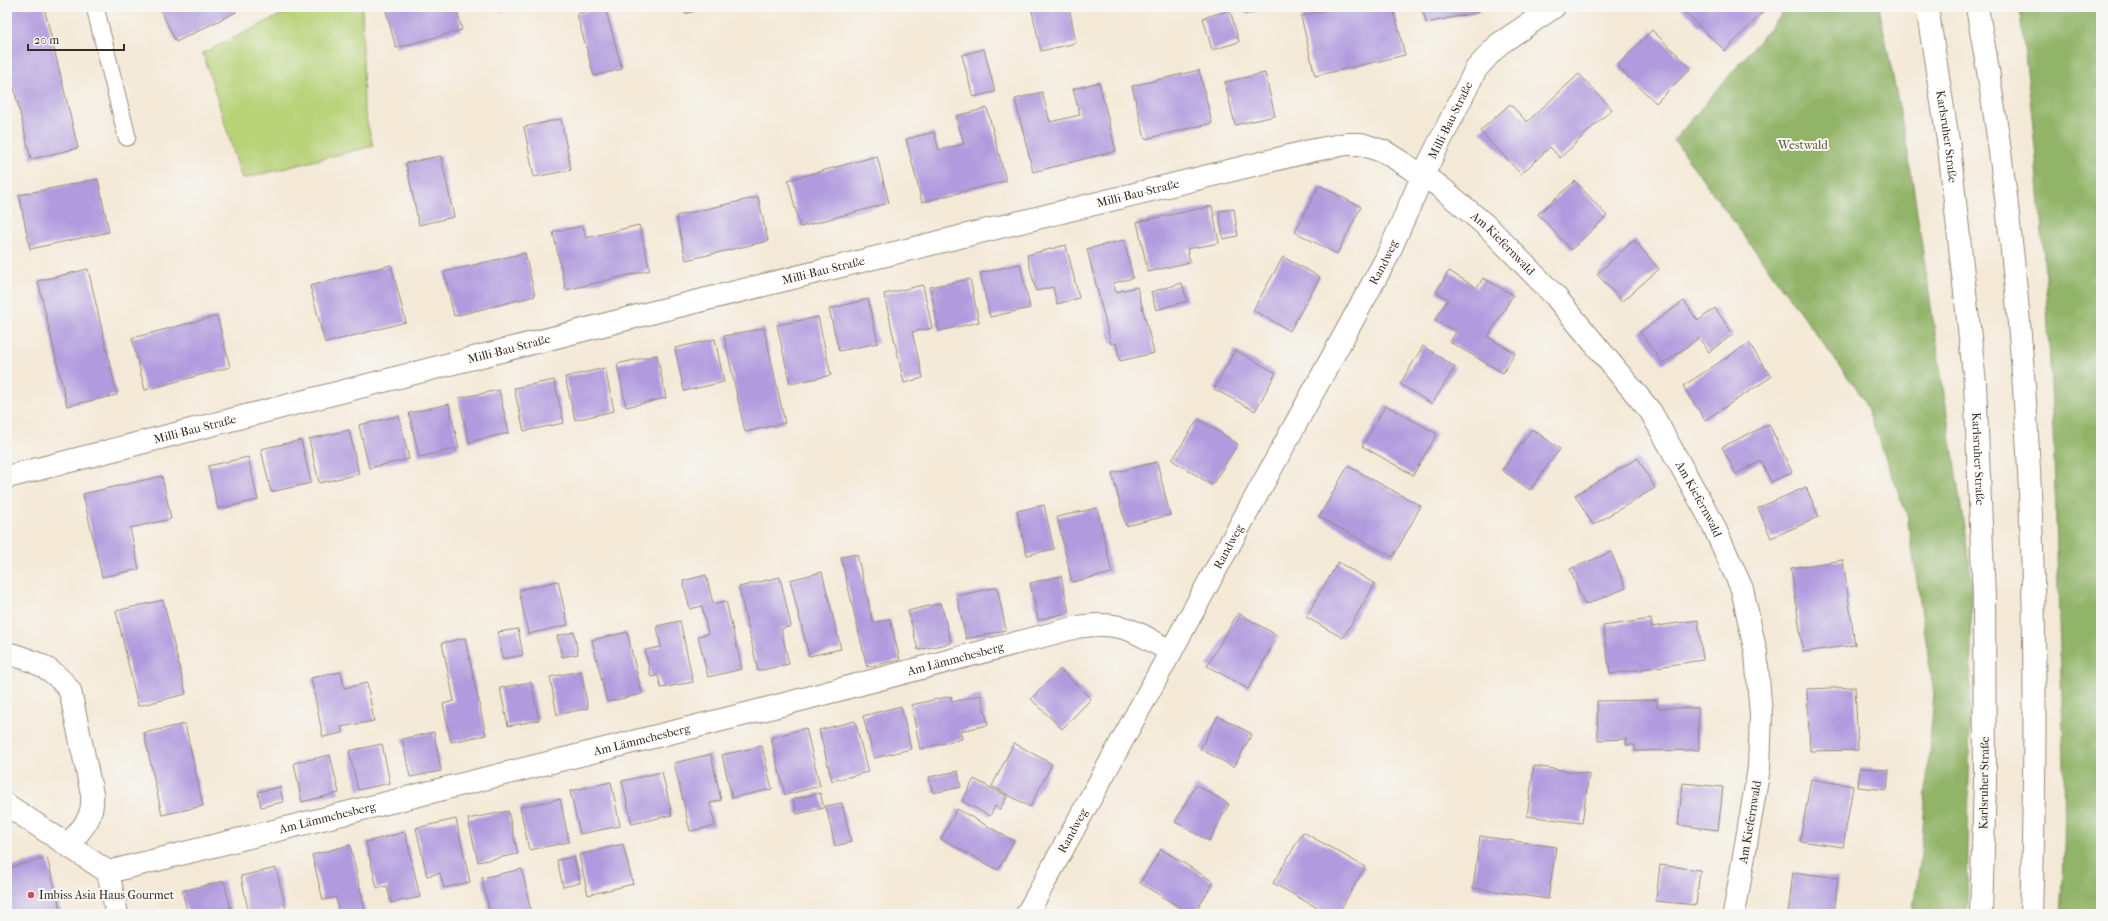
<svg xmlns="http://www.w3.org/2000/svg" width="2108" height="921" font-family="'IM FELL French Canon',serif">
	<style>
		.green { fill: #b7d277; stroke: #797e4a }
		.forest { fill: #91b468; stroke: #666f43 }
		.building { fill: #b09bde }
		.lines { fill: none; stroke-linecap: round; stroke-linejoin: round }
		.service-casing { stroke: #988a7a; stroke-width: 19 }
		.minor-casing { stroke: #988a7a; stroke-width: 24 }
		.primary-casing { stroke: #988a7a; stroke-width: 24 }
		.service { stroke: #fff; stroke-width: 17 }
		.minor { stroke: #fff; stroke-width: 22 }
		.primary { stroke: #fff; stroke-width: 22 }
		.poi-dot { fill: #d1495b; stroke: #f6f6f2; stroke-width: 1.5 }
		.labels { text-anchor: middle; stroke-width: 4; stroke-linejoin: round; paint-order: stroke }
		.street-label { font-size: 12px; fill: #3b2a1e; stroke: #f6f6f2 }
		.park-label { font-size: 12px; fill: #5a5434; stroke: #f6f6f2 }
		.poi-label { font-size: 12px; fill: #3b2a1e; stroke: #f6f6f2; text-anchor: start }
	</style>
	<rect width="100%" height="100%" fill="#f6f6f2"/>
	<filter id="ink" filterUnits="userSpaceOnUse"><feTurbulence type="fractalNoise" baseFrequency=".025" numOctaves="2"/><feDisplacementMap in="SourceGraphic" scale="8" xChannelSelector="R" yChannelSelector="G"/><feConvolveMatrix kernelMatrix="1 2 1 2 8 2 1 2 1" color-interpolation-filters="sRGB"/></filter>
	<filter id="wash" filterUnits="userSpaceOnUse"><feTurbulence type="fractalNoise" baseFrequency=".012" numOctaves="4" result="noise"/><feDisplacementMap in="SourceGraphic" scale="16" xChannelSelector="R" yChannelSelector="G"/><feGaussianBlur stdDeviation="0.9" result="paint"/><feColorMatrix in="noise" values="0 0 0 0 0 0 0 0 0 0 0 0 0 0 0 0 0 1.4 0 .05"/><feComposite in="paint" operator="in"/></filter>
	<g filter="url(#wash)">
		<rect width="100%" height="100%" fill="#f4e9d7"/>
		<path class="green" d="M297,7h65l2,102 9,37 -131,33 -39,-126z"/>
		<path class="forest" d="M1788,7h91l29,145 64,429 -5,333h-55l8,-50 14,-170 -27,-179 -44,-117 -189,-258z
			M2019,7h82v907h-40c8,-108 0,-216 -3,-324 -5,-195 -13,-390 -39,-583z"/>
		<g id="blocks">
			<path class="building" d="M7,7h37l34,141 -47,11 -24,-100z
				M159,7h75l2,5 -60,30z
				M385,7h71l6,23 -66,18z
				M498,7h18v1l-16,4z
				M602,7h3l17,62 -28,7 -17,-62z
				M683,7h26l-24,7z
				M1031,7h38l7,36 -35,8z
				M1244,7h28v1l-27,6z
				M1340,7h53l12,48 -90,21 -14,-60z
				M1422,7h56l1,5 -53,11z
				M1680,7h87v1l-42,43z
				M1230,10l9,32 -27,8 -9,-32z
				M1652,30l39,38 -35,35 -39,-37z
				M984,49l11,43 -22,5 -11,-42z
				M1199,70l13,53 -67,16 -13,-53z
				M1265,73l10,43 -40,9 -10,-43z
				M1579,74l33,35 -52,49 -10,-11 -29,27 -41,-43 30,-27 17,18z
				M1099,82l17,69 -83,21 -18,-73 27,-7 8,30 30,-7 -7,-26z
				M987,108l19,73 -84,21 -16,-63 28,-7 5,18 25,-6 -8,-28z
				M561,119l10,51 -37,7 -10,-50z
				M441,156l13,61 -35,8 -13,-62z
				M877,156l12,47 -89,24 -12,-47z
				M98,179l11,53 -79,17 -11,-54z
				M1575,181l32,35 -36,34 -33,-36z
				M1319,185l42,22 -24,47 -42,-22z
				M758,197l10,44 -82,19 -10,-44z
				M1212,206l7,37 -32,6 3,13 -42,10 -11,-50z
				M1234,209l4,27 -15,3 -4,-28z
				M639,225l11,45 -84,20 -13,-58 30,-6 3,12z
				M1124,240l9,38 -20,5 3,9 21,-5 17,66 -34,8 -4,-18 -5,1 -24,-95z
				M1634,240l25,29 -37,33 -25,-28z
				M1066,245l13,53 -22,6 -4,-17 -17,4 -9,-36z
				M525,253l10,43 -81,20 -10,-44z
				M1283,257l37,20 -30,54 -37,-21z
				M1020,264l10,44 -40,9 -10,-44z
				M391,265l15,57 -81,21 -15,-57z
				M88,269l29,126 -50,11 -29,-125z
				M1449,271l28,17 6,-10 30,17 -25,42 27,16 -12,20 -53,-31 6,-10 -21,-12 13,-21 -12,-7z
				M970,279l9,43 -40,9 -9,-44z
				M1182,283l5,18 -31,9 -5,-18z
				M923,285l9,43 -20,4 11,46 -19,5 -20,-89z
				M868,299l10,44 -39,8 -10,-42z
				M1684,301l14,20 17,-13 18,26 -24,18 -10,-14 -36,26 -23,-32z
				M217,316l13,51 -85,23 -13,-52z
				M818,317l13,58 -41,9 -13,-59z
				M764,328l21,95 -40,9 -21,-96z
				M715,339l9,43 -40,9 -9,-43z
				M1749,343l22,34 -66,43 -22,-34z
				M1423,346l32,21 -23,37 -32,-20z
				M1235,350l41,23 -21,38 -41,-22z
				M657,355l9,43 -40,9 -9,-43z
				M605,368l9,43 -39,9 -10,-43z
				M554,380l10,43 -40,8 -10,-43z
				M499,390l10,43 -40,9 -10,-44z
				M449,404l10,44 -40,9 -10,-44z
				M1386,405l51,29 -24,41 -51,-29z
				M399,416l10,43 -40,9 -10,-43z
				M1198,419l40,25 -26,41 -40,-25z
				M1769,424l23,48 -21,10 -10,-21 -25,13 -14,-27z
				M1532,429l28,20 -30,41 -28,-20z
				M349,430l10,44 -40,9 -10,-44z
				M301,440l10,43 -40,9 -10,-43z
				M248,457l10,43 -40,9 -10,-43z
				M1638,458l17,30 -62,37 -18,-30z
				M1157,462l13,53 -44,11 -14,-53z
				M1348,466l73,40 -28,51 -74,-40z
				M162,476l9,43 -41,9 9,41 -37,8 -19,-83z
				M1806,487l13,30 -48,21 -13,-30z
				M1044,505l10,44 -27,6 -10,-44z
				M1097,508l15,65 -40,9 -15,-65z
				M1611,552l15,36 -41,17 -15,-36z
				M857,554l16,69 17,-4 10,41 -33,7 -26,-110z
				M1843,560l12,85 -52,7 -12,-84z
				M1338,562l37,22 -32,54 -37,-21z
				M822,572l19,77 -32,7 -19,-76z
				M706,575l7,29 13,-3 16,68 -34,8 -10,-41 10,-2 -6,-28 -12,3 -7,-28z
				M1061,576l8,36 -31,8 -8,-37z
				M780,577l11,49 -10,3 8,35 -31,7 -19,-84z
				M558,581l10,44 -40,9 -9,-44z
				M997,587l9,43 -40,9 -9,-43z
				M163,600l23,94 -48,12 -22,-95z
				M941,603l10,40 -33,7 -10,-39z
				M1238,613l40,23 -30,53 -41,-23z
				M1651,619l1,8 46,-7 5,40 -93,14 -7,-48z
				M680,621l13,61 -32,6 -3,-13 -7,2 -6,-27 16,-3 -4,-21z
				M518,629l5,26 -20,4 -5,-27z
				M574,632l4,22 -16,3 -5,-21z
				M627,632l15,62 -35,8 -15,-62z
				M465,638l21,97 -35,7 -8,-38 11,-3 -12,-58z
				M1060,669l31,30 -29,30 -31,-30z
				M581,671l7,37 -31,7 -7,-38z
				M341,672l3,16 23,-5 7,38 -33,6 2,6 -20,4 -12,-59z
				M531,682l8,38 -31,6 -8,-38z
				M1855,687l3,63 -48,1 -3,-62z
				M981,695l7,30 -28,6 2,8 -42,10 -9,-44 40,-9 1,6z
				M1654,700h4l-1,8h41l1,42 -64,1v-6h-9l1,-6 -29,1 -1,-39z
				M901,706l10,43 -37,9 -11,-42z
				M1218,716l34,18 -18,33 -34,-18z
				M855,721l13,51 -36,9 -13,-51z
				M185,724l18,82 -41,9 -18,-82z
				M806,728l14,58 -35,9 -14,-57z
				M434,732l7,39 -31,6 -8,-38z
				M1014,743l38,21 -22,43 -38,-21z
				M382,744l8,39 -32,7 -9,-39z
				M762,746l10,43 -40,9 -10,-43z
				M711,754l10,46 -11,3 5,23 -25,5 -16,-68z
				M330,755l9,38 -37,9 -8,-39z
				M1534,766l55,8 -7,49 -55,-7z
				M1860,768l29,2 -2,20 -29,-3z
				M958,771l3,16 -28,6 -4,-16z
				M662,772l10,43 -40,9 -10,-43z
				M974,779l33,17 -7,13 -5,-3 -5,10 -28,-15z
				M1811,779l42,7 -10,61 -43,-6z
				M611,782l9,44 -40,8 -10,-43z
				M1683,783l40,4 -5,43 -40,-5z
				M1196,785l33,19 -20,37 -34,-19z
				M280,787l3,15 -22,5 -3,-15z
				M820,793l4,15 -27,6 -4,-15z
				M560,799l9,43 -40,8 -9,-43z
				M842,803l9,39 -16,4 -9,-40z
				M957,809l57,32 -16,29 -57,-31z
				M508,811l10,43 -40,8 -10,-43z
				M456,819l14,63 -26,6 -4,-15 -13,3 -11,-48z
				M405,832l15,65 -29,6 -4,-17 -10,2 -11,-46z
				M1303,832l62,35 -27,47h-10l-55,-31z
				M1480,836l76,11 -8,52 -75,-11z
				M623,844l10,40 -45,11 -9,-40z
				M350,845l16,69h-27l-3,-17 -13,3 -11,-45z
				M1161,849l53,33 -20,32h-4l-50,-31z
				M574,857l6,26 -17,4 -6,-27z
				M47,858l15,56h-55v-46z
				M1660,865l40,5 -4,35 -40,-4z
				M276,868l10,41 -23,5h-14l-8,-38z
				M522,869l9,43 -41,2 -8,-36z
				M1793,872l45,6 -4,36h-46z
				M224,881l8,33h-44l-6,-23z"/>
		</g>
	</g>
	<g filter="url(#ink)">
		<use href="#blocks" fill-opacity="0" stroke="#988a7a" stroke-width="1"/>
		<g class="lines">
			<defs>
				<path id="service" d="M95,7l32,130"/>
				<g id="minor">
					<path id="s1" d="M7,477l647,-165 656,-161 36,-7h15l24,8 54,34 50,42 66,68 96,116 60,108 31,69 14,64 5,62 -2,53 -25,146"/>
					<path d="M7,653c26,7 47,15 63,38l22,103c2,25 -9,33 -24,51"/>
					<path d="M7,805l101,67 9,42"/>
					<path id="s2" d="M108,872l654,-162 315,-83c43,-7 59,4 94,25"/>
					<path id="s3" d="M1027,914l359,-655 37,-84 53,-106 23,-25 55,-37"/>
				</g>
				<g id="primary">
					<path id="s4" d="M1927,7l22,140 26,236 9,214 1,185 -4,132"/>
					<path d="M1977,7c55,298 64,604 54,907"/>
				</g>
			</defs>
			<use href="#service" class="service-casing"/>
			<use href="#minor" class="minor-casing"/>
			<use href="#primary" class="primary-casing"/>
			<use href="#service" class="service"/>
			<use href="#minor" class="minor"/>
			<use href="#primary" class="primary"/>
		</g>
	</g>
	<circle class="poi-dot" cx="31" cy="895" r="4"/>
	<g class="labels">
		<g class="street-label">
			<text dy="4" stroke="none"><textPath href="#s3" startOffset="900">Milli-Bau-Straße</textPath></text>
			<text dy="4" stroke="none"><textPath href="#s4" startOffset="131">Karlsruher Straße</textPath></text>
			<text dy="4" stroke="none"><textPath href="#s1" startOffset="1166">Milli-Bau-Straße</textPath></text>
			<text dy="4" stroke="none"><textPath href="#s1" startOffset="1570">Am Kiefernwald</textPath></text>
			<text dy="4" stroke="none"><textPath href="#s3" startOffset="743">Randweg</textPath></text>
			<text dy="4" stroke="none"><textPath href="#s1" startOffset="842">Milli-Bau-Straße</textPath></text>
			<text dy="4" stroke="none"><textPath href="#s1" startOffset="518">Milli-Bau-Straße</textPath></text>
			<text dy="4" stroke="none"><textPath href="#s1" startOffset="194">Milli-Bau-Straße</textPath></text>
			<text dy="4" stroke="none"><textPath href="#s4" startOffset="455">Karlsruher Straße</textPath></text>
			<text dy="4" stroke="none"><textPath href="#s1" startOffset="1894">Am Kiefernwald</textPath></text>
			<text dy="4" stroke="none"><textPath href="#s3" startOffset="419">Randweg</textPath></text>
			<text dy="4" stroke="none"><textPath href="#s2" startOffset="874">Am Lämmchesberg</textPath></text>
			<text dy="4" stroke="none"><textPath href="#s2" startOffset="550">Am Lämmchesberg</textPath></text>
			<text transform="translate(1984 783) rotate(-89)" y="4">Karlsruher Straße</text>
			<text dy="4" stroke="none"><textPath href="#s2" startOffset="226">Am Lämmchesberg</textPath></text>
			<text transform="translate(1750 822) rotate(-80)" y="4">Am Kiefernwald</text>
			<text dy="4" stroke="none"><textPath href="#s3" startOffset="95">Randweg</textPath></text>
		</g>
		<g class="park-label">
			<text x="1803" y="149">Westwald</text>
		</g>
		<g class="poi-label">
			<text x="39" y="899">Imbiss Asia Haus Gourmet</text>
		</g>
	</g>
	<rect width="2108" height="921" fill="none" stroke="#f6f6f2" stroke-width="24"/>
	<path d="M28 44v6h96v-6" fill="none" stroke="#3b2a1e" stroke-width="2"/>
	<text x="34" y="44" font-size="12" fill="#3b2a1e" stroke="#f6f6f2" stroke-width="3" paint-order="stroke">20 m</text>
</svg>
